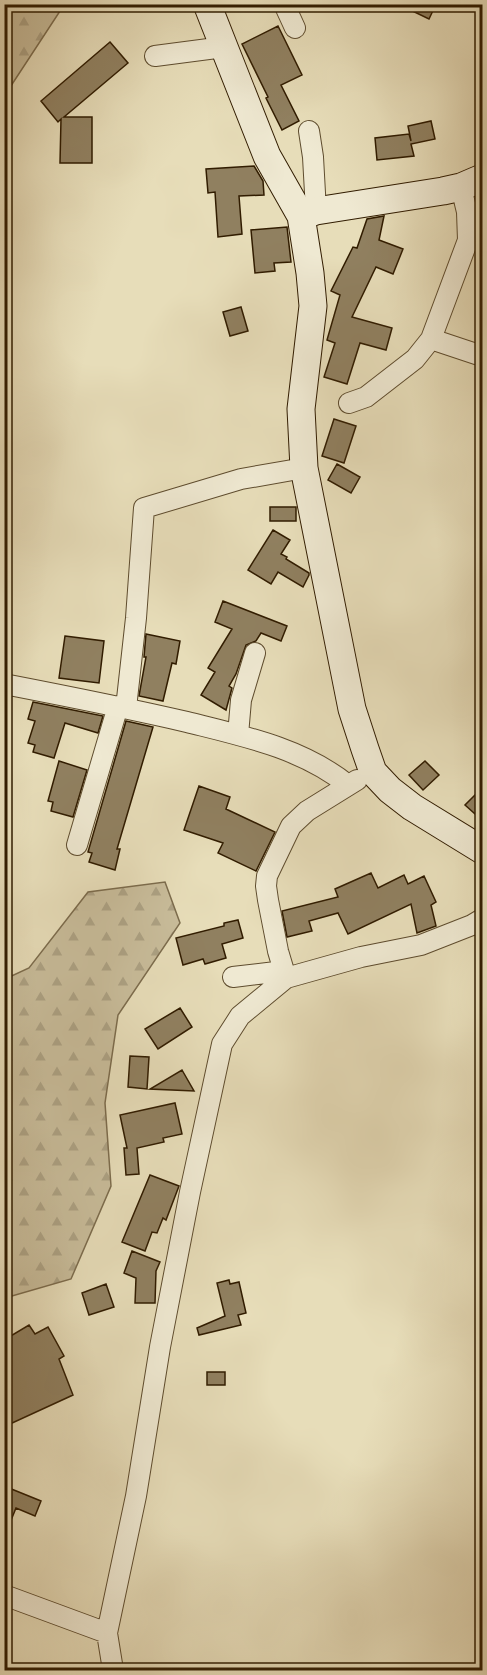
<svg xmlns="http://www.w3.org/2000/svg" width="487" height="1675" font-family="Alegreya,serif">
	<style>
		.forest { fill: url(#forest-firs); stroke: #7c6c4d; stroke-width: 1.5 }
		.building { fill: #908060; stroke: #311c00; stroke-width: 1.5 }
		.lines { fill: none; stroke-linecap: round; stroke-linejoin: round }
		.street-casing { stroke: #5e4c2e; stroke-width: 22 }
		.secondary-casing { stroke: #311c00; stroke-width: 29 }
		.street { stroke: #efe9d2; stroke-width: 20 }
		.secondary { stroke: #efe9d2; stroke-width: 27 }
	</style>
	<defs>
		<pattern id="forest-firs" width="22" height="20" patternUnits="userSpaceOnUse" patternTransform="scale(1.5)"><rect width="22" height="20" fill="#c8bc9a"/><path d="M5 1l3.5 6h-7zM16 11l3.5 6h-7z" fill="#aca183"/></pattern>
	</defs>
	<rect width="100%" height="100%" fill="#e7ddb9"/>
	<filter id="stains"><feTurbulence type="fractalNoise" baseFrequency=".00333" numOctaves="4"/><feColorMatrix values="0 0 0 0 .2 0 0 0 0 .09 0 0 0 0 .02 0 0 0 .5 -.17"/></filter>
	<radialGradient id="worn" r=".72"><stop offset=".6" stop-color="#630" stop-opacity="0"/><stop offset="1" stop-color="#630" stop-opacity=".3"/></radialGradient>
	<path class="forest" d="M5,4l59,1 -59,90 -1,-90z
		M165,882l15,41 -62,92 -13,88 6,83 -40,93 -66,19v-319l24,-11 59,-76z"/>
	<path class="building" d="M398,4h38l-7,15z
		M278,26l24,49 -21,10 18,36 -17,9 -16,-32 2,-1 -26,-53z
		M110,42l18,21 -64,54h28v46h-32l1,-44 -3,3 -17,-21z
		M431,121l4,18 -24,5 3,12 -37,4 -2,-22 34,-4 2,7 -3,-15z
		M254,166l9,15 1,14 -25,1 3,38 -24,3 -3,-45 -7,1 -2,-24z
		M384,216l-5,24 24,9 -10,25 -17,-7 -24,50 40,11 -6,22 -26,-7 -13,41 -23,-7 11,-34 -8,-3 13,-45 -9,-4 22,-44 4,1 10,-29z
		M287,227l4,35 -17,1 1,8 -20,2 -4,-43z
		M241,307l7,24 -18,5 -7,-24z
		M334,419l22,7 -12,37 -22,-7z
		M337,464l23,13 -9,16 -23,-13z
		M270,507h26v14h-26z
		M273,530l17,10 -9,14 6,3 -1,2 23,14v2l-6,12 -25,-15 -7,12 -23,-14z
		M223,601l64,25 -6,15 -20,-8 -5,8 -10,4 -10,29 -7,12 3,2 -6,22 -25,-15 14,-23 -7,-4 24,-39 -17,-7z
		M146,634l34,7 -4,23 -4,-1 -9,38 -24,-5 7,-39h-2z
		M65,636l39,5 -5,42 -40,-5z
		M33,702l70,14 -5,17 -33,-10 -11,35 -21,-6 2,-7 -7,-2 7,-22 -7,-2z
		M126,721l27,6 -36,122h3l-5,21 -26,-8 3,-9 -4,-1z
		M59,761l28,9 -14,47 -22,-6 2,-9 -5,-1z
		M425,761l14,14 -16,15 -14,-15z
		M199,786l31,11 -4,12 49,23 -19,39 -38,-18 5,-10 -39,-13z
		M483,787v34l-18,-16z
		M371,873l7,15 26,-13 4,9 16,-8 12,26 -5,3 5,21 -19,7 -6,-29 -63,30 -10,-21 -29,8 3,10 -25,6 -5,-26 56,-14 -3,-8z
		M238,920l5,18 -21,6 4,14 -21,6 -2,-5 -20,6 -7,-27 48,-12v-3z
		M180,1008l12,19 -34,22 -13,-20z
		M130,1056l19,1 -2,32 -19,-2z
		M182,1070l12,21 -44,-2z
		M175,1103l7,31 -19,4 1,4 -27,6 2,26 -13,1 -2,-27h3l-7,-33z
		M150,1175l29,11 -13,34 -3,-2 -6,15 -5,-1 -7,19 -23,-9z
		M132,1251l28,11 -4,9 -1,32h-20l1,-25 -12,-5z
		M229,1280l1,4 9,-2 7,31 -8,2 3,10 -42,10 -2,-7 28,-12 -8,-33z
		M106,1284l8,23 -25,8 -7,-22z
		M29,1325l6,9 13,-7 16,29 -5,3 14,36 -63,29 -6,-12v-72z
		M207,1372h18v13h-18z
		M4,1486l37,15 -6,15 -19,-8 -11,27z"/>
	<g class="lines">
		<defs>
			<path id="street" d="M284,4l11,24
				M155,56l69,-9
				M309,131l4,26 3,54
				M431,339l51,17
				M349,403l17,-6 49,-38 16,-20 37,-99 -1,-28 -6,-25
				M4,684c62,12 123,24 183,38 56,14 115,26 161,63
				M126,708l10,-90 8,-110 97,-29 63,-11
				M238,735l3,-35 14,-47
				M77,845l41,-139
				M233,977l51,-6
				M286,978l-8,-27 -10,-51 -2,-14 1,-10 24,-50 16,-15 50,-31
				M4,1595l103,38
				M113,1670l-6,-37 29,-137 24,-149 30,-155 32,-148 18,-28 46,-38 75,-21 60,-12 51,-20 10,-6"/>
			<path id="secondary" d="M207,4l60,152 34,60 9,57 3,33 -12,103 3,59 48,241 13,40 8,23 17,18 22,17 70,43
				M301,216l15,-5 127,-20 18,-4 21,-9"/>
		</defs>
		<use href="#street" class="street-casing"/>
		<use href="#secondary" class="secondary-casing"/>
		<use href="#street" class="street"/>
		<use href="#secondary" class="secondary"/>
	</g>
	<rect width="487" height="1675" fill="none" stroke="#e7ddb9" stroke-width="24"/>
	<rect x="6" y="6" width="475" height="1663" fill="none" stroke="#311c00" stroke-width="3"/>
	<rect x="12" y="12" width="463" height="1651" fill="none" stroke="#311c00" stroke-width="1.5"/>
	<rect width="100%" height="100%" filter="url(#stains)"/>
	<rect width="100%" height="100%" fill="url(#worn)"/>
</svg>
